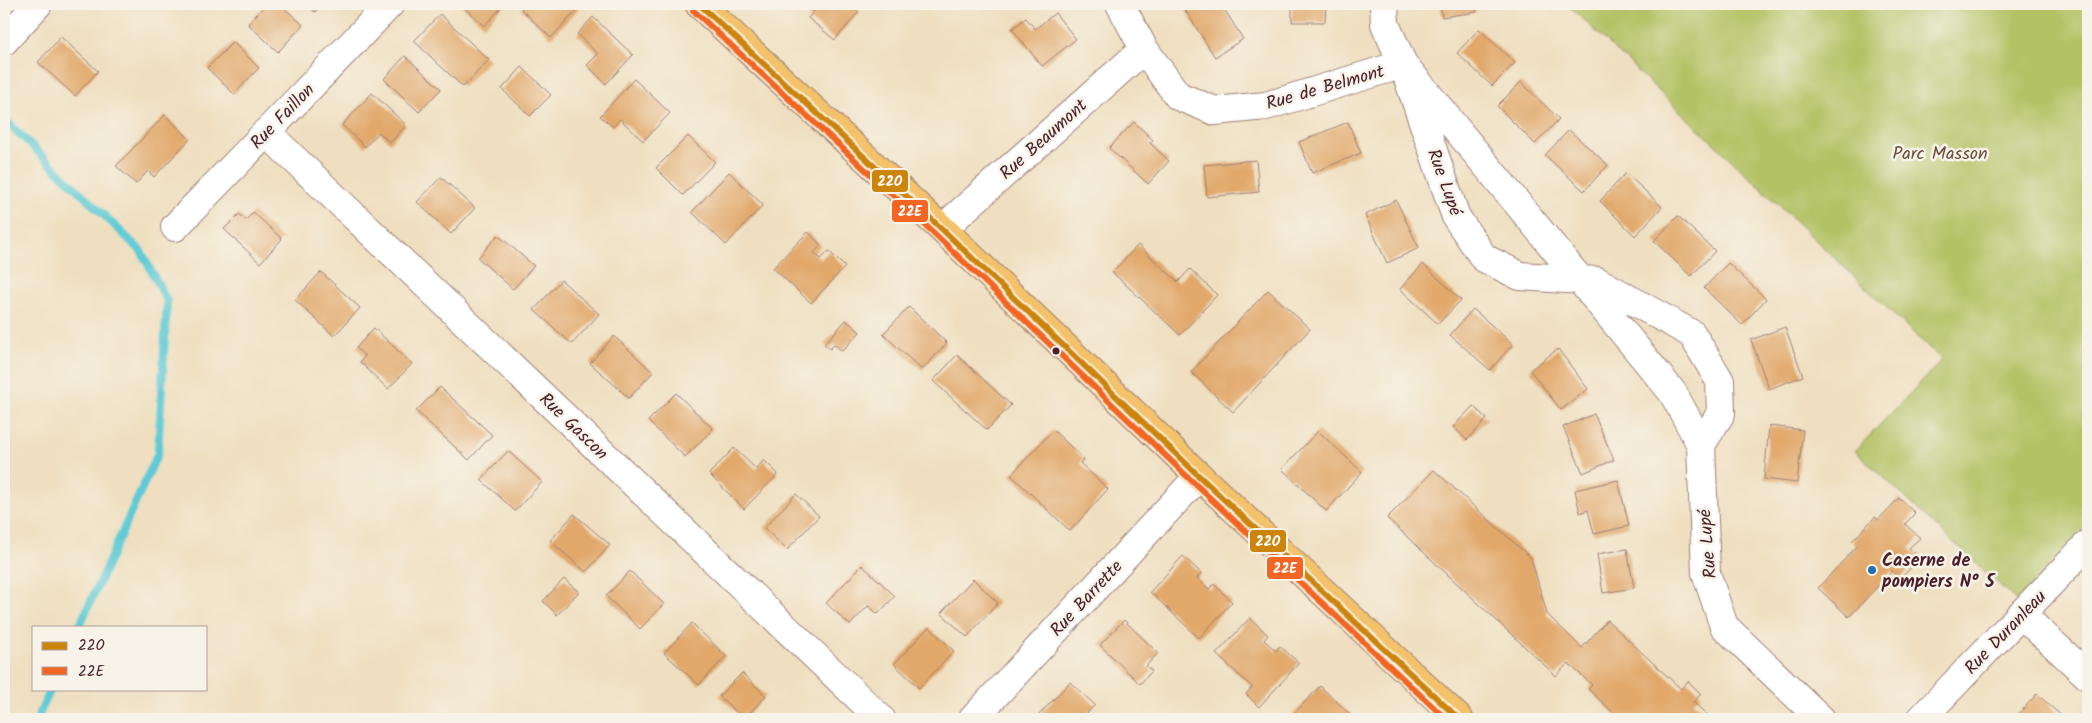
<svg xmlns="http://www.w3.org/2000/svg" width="2092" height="723" font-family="Kalam,sans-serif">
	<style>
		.green { fill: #b3c265; stroke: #7e7048 }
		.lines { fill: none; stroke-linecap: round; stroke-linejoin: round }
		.stream { stroke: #5dcad5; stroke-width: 8 }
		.building { fill: #e1a86a }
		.minor-casing { stroke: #9c7f76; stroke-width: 30 }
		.primary-casing { stroke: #9c7f76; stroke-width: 30 }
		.minor { stroke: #fff; stroke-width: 28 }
		.primary { stroke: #f3c26a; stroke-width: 28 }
		.bus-1-casing { stroke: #f7f3e8; stroke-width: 10 }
		.bus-2-casing { stroke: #f7f3e8; stroke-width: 10 }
		.bus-1 { stroke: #cc840b; stroke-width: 6 }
		.bus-2 { stroke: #f26522; stroke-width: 6 }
		.bus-dot { fill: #4a1f2b; stroke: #f7f3e8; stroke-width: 2 }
		.poi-dot { fill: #1f6fb2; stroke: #f7f3e8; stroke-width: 2 }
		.labels { text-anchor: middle; stroke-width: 5; stroke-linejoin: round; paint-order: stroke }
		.street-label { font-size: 18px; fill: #4a1f2b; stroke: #f7f3e8 }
		.park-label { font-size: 18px; fill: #6a503c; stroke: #f7f3e8 }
		.poi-label { font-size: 18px; font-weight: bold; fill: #4a1f2b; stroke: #f7f3e8; text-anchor: start }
		.line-badge { stroke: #f7f3e8; stroke-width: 2 }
		.badge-label { font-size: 14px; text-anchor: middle; font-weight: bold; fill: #fff }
	</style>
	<rect width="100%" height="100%" fill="#f7f3e8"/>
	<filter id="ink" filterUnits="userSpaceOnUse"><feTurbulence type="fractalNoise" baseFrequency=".02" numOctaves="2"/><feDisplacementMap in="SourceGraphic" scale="10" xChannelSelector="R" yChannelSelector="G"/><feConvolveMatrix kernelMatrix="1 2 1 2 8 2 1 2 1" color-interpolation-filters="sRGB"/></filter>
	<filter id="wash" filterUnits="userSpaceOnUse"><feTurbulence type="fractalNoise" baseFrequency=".0096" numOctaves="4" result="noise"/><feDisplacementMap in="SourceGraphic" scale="20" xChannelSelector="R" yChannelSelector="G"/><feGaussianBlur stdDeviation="1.12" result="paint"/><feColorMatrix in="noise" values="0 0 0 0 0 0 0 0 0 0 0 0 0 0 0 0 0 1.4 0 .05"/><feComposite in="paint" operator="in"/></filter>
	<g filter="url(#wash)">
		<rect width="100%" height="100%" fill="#efdfc0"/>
		<path class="green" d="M1567,4h521v521l-70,77 -163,-151 87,-91z"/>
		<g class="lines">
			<path class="stream" d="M4,119l137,132 26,50 -9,152 -79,174
				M37,719l14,-30"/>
		</g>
		<g id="blocks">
			<path class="building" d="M266,4h14l23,21 -25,27 -30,-28z
				M307,4h16l-8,8z
				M460,4h45l-21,22z
				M526,4h57l-32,34 -30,-29z
				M820,4h29l10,8 -24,28 -27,-22z
				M1194,4h27l22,35 -28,18 -30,-47z
				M1292,4h34l-1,18h-33z
				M1440,4h35l2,8 -35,5z
				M1055,13l21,26 -34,27 -30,-37 14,-11 9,11z
				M440,14l49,46 -26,27 -49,-46z
				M593,17l40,38 -27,29 -19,-19 11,-11 -21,-20z
				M1479,29l36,34 -23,23 -35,-33z
				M61,37l37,34 -23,25 -37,-34z
				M233,42l26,26 -25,26 -27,-26z
				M405,56l36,33 -22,23 -35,-33z
				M522,67l29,28 -21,21 -28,-27z
				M634,79l36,34 -27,28 -23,-22 -7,8 -13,-11z
				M1521,82l38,37 -24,25 -38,-38z
				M372,93l34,32 -16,18 -11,-11 -14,15 -23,-22z
				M165,115l25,24 -36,38 -6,-6 -12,13 -20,-18z
				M1134,122l19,18 -3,3 19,18 -21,23 -39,-36z
				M1348,122l13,31 -49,20 -13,-31z
				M1569,130l39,35 -24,26 -39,-36z
				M688,136l27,26 -32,33 -27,-27z
				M1256,160l3,32 -52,5 -3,-32z
				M729,172l34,33 -37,40 -34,-33z
				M1626,173l36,34 -27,29 -35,-35z
				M441,177l34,31 -24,26 -34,-32z
				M1396,200l23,48 -32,15 -22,-48z
				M253,212l29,27 -22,24 -36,-34 15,-15 7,6z
				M1678,216l37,35 -24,25 -37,-35z
				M808,232l13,13 -7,8 7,6 8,-8 16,16 -34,36 -38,-35z
				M498,235l36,31 -21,23 -35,-31z
				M1138,245l40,37 12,-13 27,26 -37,40 -68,-63z
				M1728,263l38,36 -24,26 -38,-37z
				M1423,264l38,36 -23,24 -38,-35z
				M321,272l39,36 -26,28 -39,-36z
				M561,280l38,34 -27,30 -38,-34z
				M1268,290l42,39 -77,83 -42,-40z
				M909,307l38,36 -25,27 -39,-36z
				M1473,309l40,35 -23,26 -40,-35z
				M846,320l14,12 -18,19 -8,-7 -4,5 -6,-5z
				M1785,327l18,49 -34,13 -18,-49z
				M374,328l38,36 -24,25 -28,-27 5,-6 -9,-8z
				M614,336l39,36 -24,26 -39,-35z
				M1558,349l30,40 -27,21 -31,-40z
				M957,355l54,50 -24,25 -54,-49z
				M440,387l52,48 -23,25 -53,-49z
				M676,393l37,36 -28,28 -37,-36z
				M1473,406l14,13 -20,21 -14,-13z
				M1594,414l20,46 -31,13 -20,-46z
				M1769,426l34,4 -6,53 -33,-4z
				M1053,430l31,29 -4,4 28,26 -38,42 -59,-56z
				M1318,431l44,41 -36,39 -44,-42z
				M734,448l22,21 8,-9 14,14 -34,35 -35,-35z
				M508,451l34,31 -27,29 -34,-31z
				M1434,470l97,88 16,56 35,34 25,-28 74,69 7,-8 13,13 -8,8 19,17h-92l-32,-30 4,-4 -24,-22 -12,13 -169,-158z
				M1618,480l11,46 -35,8 -6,-24 -8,3 -5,-23z
				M796,494l23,22 -32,34 -23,-22z
				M1899,498l16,15 -10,11 15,14 -11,10 11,10 -20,21 -8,-8 -43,46 -31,-29 39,-42 -5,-5 23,-24 3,3z
				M574,514l36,31 -24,27 -36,-31z
				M1627,549l7,39 -31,5 -6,-39z
				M1183,556l18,17 -4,5 12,11 5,-5 18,18 -33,36 -49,-46z
				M862,565l33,31 -17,18 -10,-8 -18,19 -24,-22z
				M630,571l34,33 -24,25 -34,-33z
				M564,579l15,13 -22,23 -14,-14z
				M973,579l25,24 -31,34 -26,-24z
				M1250,618l18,17 -4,5 12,11 4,-5 19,17 -40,44 -13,-13 6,-7 -36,-33z
				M1124,620l34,33 -12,13 6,5 -12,13 -40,-39z
				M692,623l34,33 -27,29 -35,-32z
				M929,627l25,24 -35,37 -25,-24z
				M742,673l24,23 -22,23 -25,-23z
				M1070,682l25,23 -14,14h-46z
				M1320,686l35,33h-66z
				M2037,694l28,25h-51z"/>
		</g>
	</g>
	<g filter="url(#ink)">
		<use href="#blocks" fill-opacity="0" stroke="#9c7f76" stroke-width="1"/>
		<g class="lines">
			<defs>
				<path id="minor" d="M1120,4l24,45 34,47 37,15 51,-5 137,-42 53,153 28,41 36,18 77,5 95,53 28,47 1,32 -20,32
					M1384,4l1,20 18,40 270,329 28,52 5,128 18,53 97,93
					M4,41l34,-37
					M266,132l615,587
					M175,227l215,-223
					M942,229l202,-180
					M2021,614l67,62
					M973,719l226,-243
					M1921,719l167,-175"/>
				<path id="primary" d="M699,4l243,225 257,247 260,243"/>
			</defs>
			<use href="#minor" class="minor-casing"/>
			<use href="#primary" class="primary-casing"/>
			<use href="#minor" class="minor"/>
			<use href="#primary" class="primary"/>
			<defs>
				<path id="bus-1" d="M699,4l243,225 257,247 260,243"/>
				<path id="bus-2" d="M693,10l243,225 257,247 253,237"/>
			</defs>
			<use href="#bus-1" class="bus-1-casing"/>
			<use href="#bus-2" class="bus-2-casing"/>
			<use href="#bus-1" class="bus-1"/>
			<use href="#bus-2" class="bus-2"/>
		</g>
	</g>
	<circle class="bus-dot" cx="1056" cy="351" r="4.5"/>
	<circle class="poi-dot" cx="1872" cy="570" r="5"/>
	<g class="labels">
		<g class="street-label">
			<text transform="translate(1325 87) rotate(-16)" y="6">Rue de Belmont</text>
			<text transform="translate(282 116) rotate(-46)" y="6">Rue Faillon</text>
			<text transform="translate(1043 139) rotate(-42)" y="6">Rue Beaumont</text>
			<text transform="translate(1445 182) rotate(70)" y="6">Rue Lupé</text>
			<text transform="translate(574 426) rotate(44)" y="6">Rue Gascon</text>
			<text transform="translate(1707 544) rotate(-95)" y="6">Rue Lupé</text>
			<text transform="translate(1086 598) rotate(-47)" y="6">Rue Barrette</text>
			<text transform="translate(2005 632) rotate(-46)" y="6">Rue Duranleau</text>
		</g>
		<g class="park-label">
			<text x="1940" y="159">Parc Masson</text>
		</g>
		<g class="poi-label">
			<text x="1882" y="566">Caserne de<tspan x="1882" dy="21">pompiers N° 5</tspan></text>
		</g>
	</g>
	<g class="line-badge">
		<rect x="871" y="169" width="38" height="24" rx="5" fill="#cc840b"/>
		<rect x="891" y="199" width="38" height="24" rx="5" fill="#f26522"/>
		<rect x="1249" y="529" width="38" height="24" rx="5" fill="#cc840b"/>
		<rect x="1266" y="556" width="38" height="24" rx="5" fill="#f26522"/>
	</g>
	<g class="badge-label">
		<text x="890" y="186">22O</text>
		<text x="910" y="216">22E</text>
		<text x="1268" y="546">22O</text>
		<text x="1285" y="573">22E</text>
	</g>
	<rect width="2092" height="723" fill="none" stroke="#f7f3e8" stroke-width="20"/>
	<rect x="32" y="626" width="175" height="65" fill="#f7f3e8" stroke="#b29e9c"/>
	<rect x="42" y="642" width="25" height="8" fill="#cc840b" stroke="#b29e9c"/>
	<text x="78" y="650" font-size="15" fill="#4a1f2b">22O</text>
	<rect x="42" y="667" width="25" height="8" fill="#f26522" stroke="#b29e9c"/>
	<text x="78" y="676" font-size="15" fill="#4a1f2b">22E</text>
</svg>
